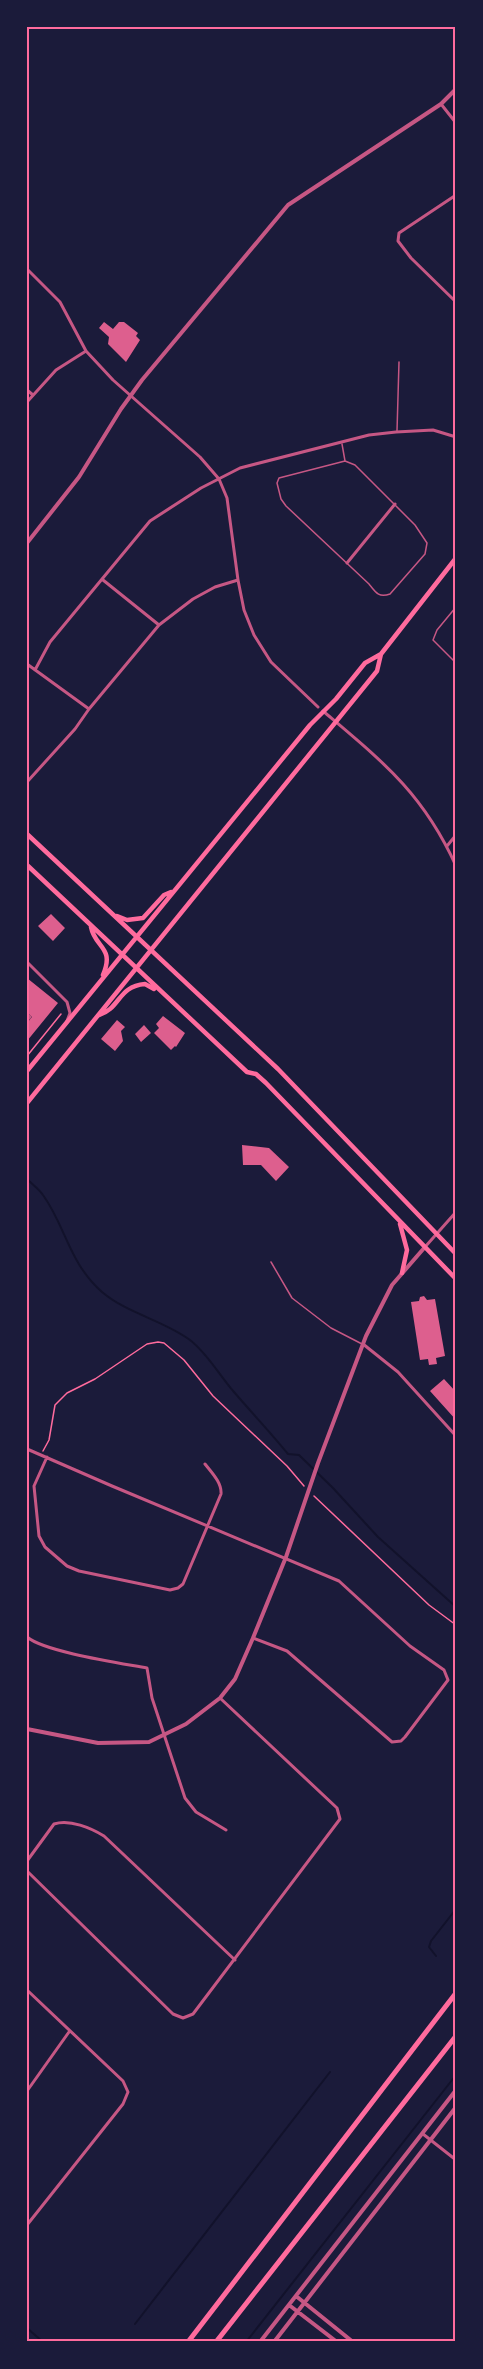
<svg xmlns="http://www.w3.org/2000/svg" width="483" height="2369" font-family="'PT Sans Narrow',sans-serif">
	<style>
		.lines { fill: none; stroke-linecap: round; stroke-linejoin: round }
		.stream { stroke: #12122b; stroke-width: 2 }
		.building { fill: #dd5f8e }
		.path { stroke: #ff6b9d; stroke-width: 1.5 }
		.service { stroke: #c65784; stroke-width: 1.5 }
		.minor { stroke: #c65784; stroke-width: 3 }
		.tertiary { stroke: #c65784; stroke-width: 4 }
		.primary { stroke: #ff6b9d; stroke-width: 4.5 }
		.motorway { stroke: #ff6b9d; stroke-width: 5 }
		.neatline { fill: none; stroke: #ff6b9d; stroke-width: 2 }
	</style>
	<rect width="100%" height="100%" fill="#1b1b3a"/>
	<g class="lines">
		<path class="stream" d="M27,1179c5,5 12,10 16,16 23,32 26,68 59,97 26,22 61,28 88,48 18,14 29,35 44,52 18,21 37,41 54,62l11,1 34,33 45,49 78,70
			M436,1956l-7,-9 2,-6 25,-32
			M135,2324l195,-252
			M27,2328l16,14
			M246,2342l210,-267"/>
	</g>
	<path class="building" d="M104,322l9,7 6,-7h5l14,11 -2,3 4,4 -14,22 -18,-18 1,-7 -10,-9z
		M51,914l14,14 -12,13 -15,-15z
		M27,978l31,25 -31,38v-18l5,-6 -5,-5z
		M163,1016l22,17 -9,14 -1,-1 -4,4 -17,-17 5,-5 -3,-4z
		M117,1020l8,7 -4,4 2,10 -8,10 -14,-12z
		M144,1025l7,8 -10,9 -6,-8z
		M242,1145l27,3 20,19 -13,14 -15,-16h-18z
		M424,1296l3,4 8,-1 10,57 -9,2 1,6 -8,1 -1,-6 -8,1 -9,-58 8,-1 1,-4z
		M444,1379l12,13v28l-26,-29z"/>
	<g class="lines">
		<path class="path" d="M27,1056l34,-42
			M43,1451l6,-11 6,-35 12,-12 28,-14 52,-35 11,-2 6,1 20,17 29,36 74,70 17,20
			M314,1496l115,109 27,20"/>
		<path class="service" d="M397,431l2,-69
			M342,444l3,17 10,4 60,60 12,18 -2,11 -35,40c-11,4 -14,-1 -21,-10l-83,-78 -5,-7 -4,-16 2,-5 66,-17
			M456,607l-19,23 -4,10 23,23
			M271,1262l21,36 39,30 31,16"/>
		<path class="minor" d="M441,104l15,19
			M456,195l-57,38 -1,8 13,17 45,44
			M27,269l33,33 26,49 27,29 87,77 19,22 8,19 11,82 6,30 10,25 17,27 47,45
			M27,390l6,5
			M27,402l29,-32 30,-19
			M347,563l48,-59
			M103,580l56,45
			M27,664l62,45
			M35,670l15,-28 100,-121 51,-33 39,-20 129,-33 27,-3 37,-2 23,7
			M323,711c59,50 100,82 133,155
			M27,782l48,-53 14,-20 70,-84 34,-26 22,-12 23,-7
			M447,846l9,-11
			M27,962l40,40 3,11 -3,8
			M27,1014l3,3 -3,3
			M425,1247l31,-35
			M363,1344l35,28 58,64
			M27,1449l85,37 227,95 71,65 34,24 4,10 -43,57 -4,4 -9,1 -105,-91 -34,-13
			M47,1457l-13,29 5,50 6,11 22,19 12,5 91,19 8,-2 5,-4 38,-90c1,-11 -9,-21 -16,-30
			M27,1637c18,15 93,26 120,31l5,30 33,100 11,14 30,18
			M27,1861l27,-37c16,-5 37,4 50,12l131,124
			M27,1871l146,143 10,4 10,-4 147,-195 -3,-11 -117,-110
			M27,1990l96,91 5,11 -5,12 -96,121
			M27,2091l42,-59
			M423,2134l33,26"/>
		<path class="tertiary" d="M27,543l52,-66 42,-68 21,-29 146,-175 153,-101 15,-15
			M27,1729l71,14 51,-1 37,-18 34,-26 15,-19 18,-41 33,-81 32,-94 48,-127 26,-51 33,-38
			M296,2296l57,46
			M289,2305l48,37
			M260,2342l196,-252
			M274,2342l182,-235"/>
		<path class="primary" d="M27,834l251,235 178,185
			M27,865l220,207 9,2 10,9 190,196
			M117,916l10,4 16,-2 21,-23 7,-3
			M91,927c4,21 24,20 12,48
			M99,1015c21,-6 19,-29 46,-31l9,5
			M27,1071l283,-346 26,-26 29,-36 16,-9 75,-96
			M27,1103l350,-432 4,-17
			M400,1224l7,26 -5,23
			M456,1224v12"/>
		<path class="motorway" d="M188,2342l268,-349
			M216,2342l240,-306"/>
	</g>
	<rect width="483" height="2369" fill="none" stroke="#1b1b3a" stroke-width="57"/>
	<rect x="28" y="28" width="426" height="2312" class="neatline"/>
</svg>
